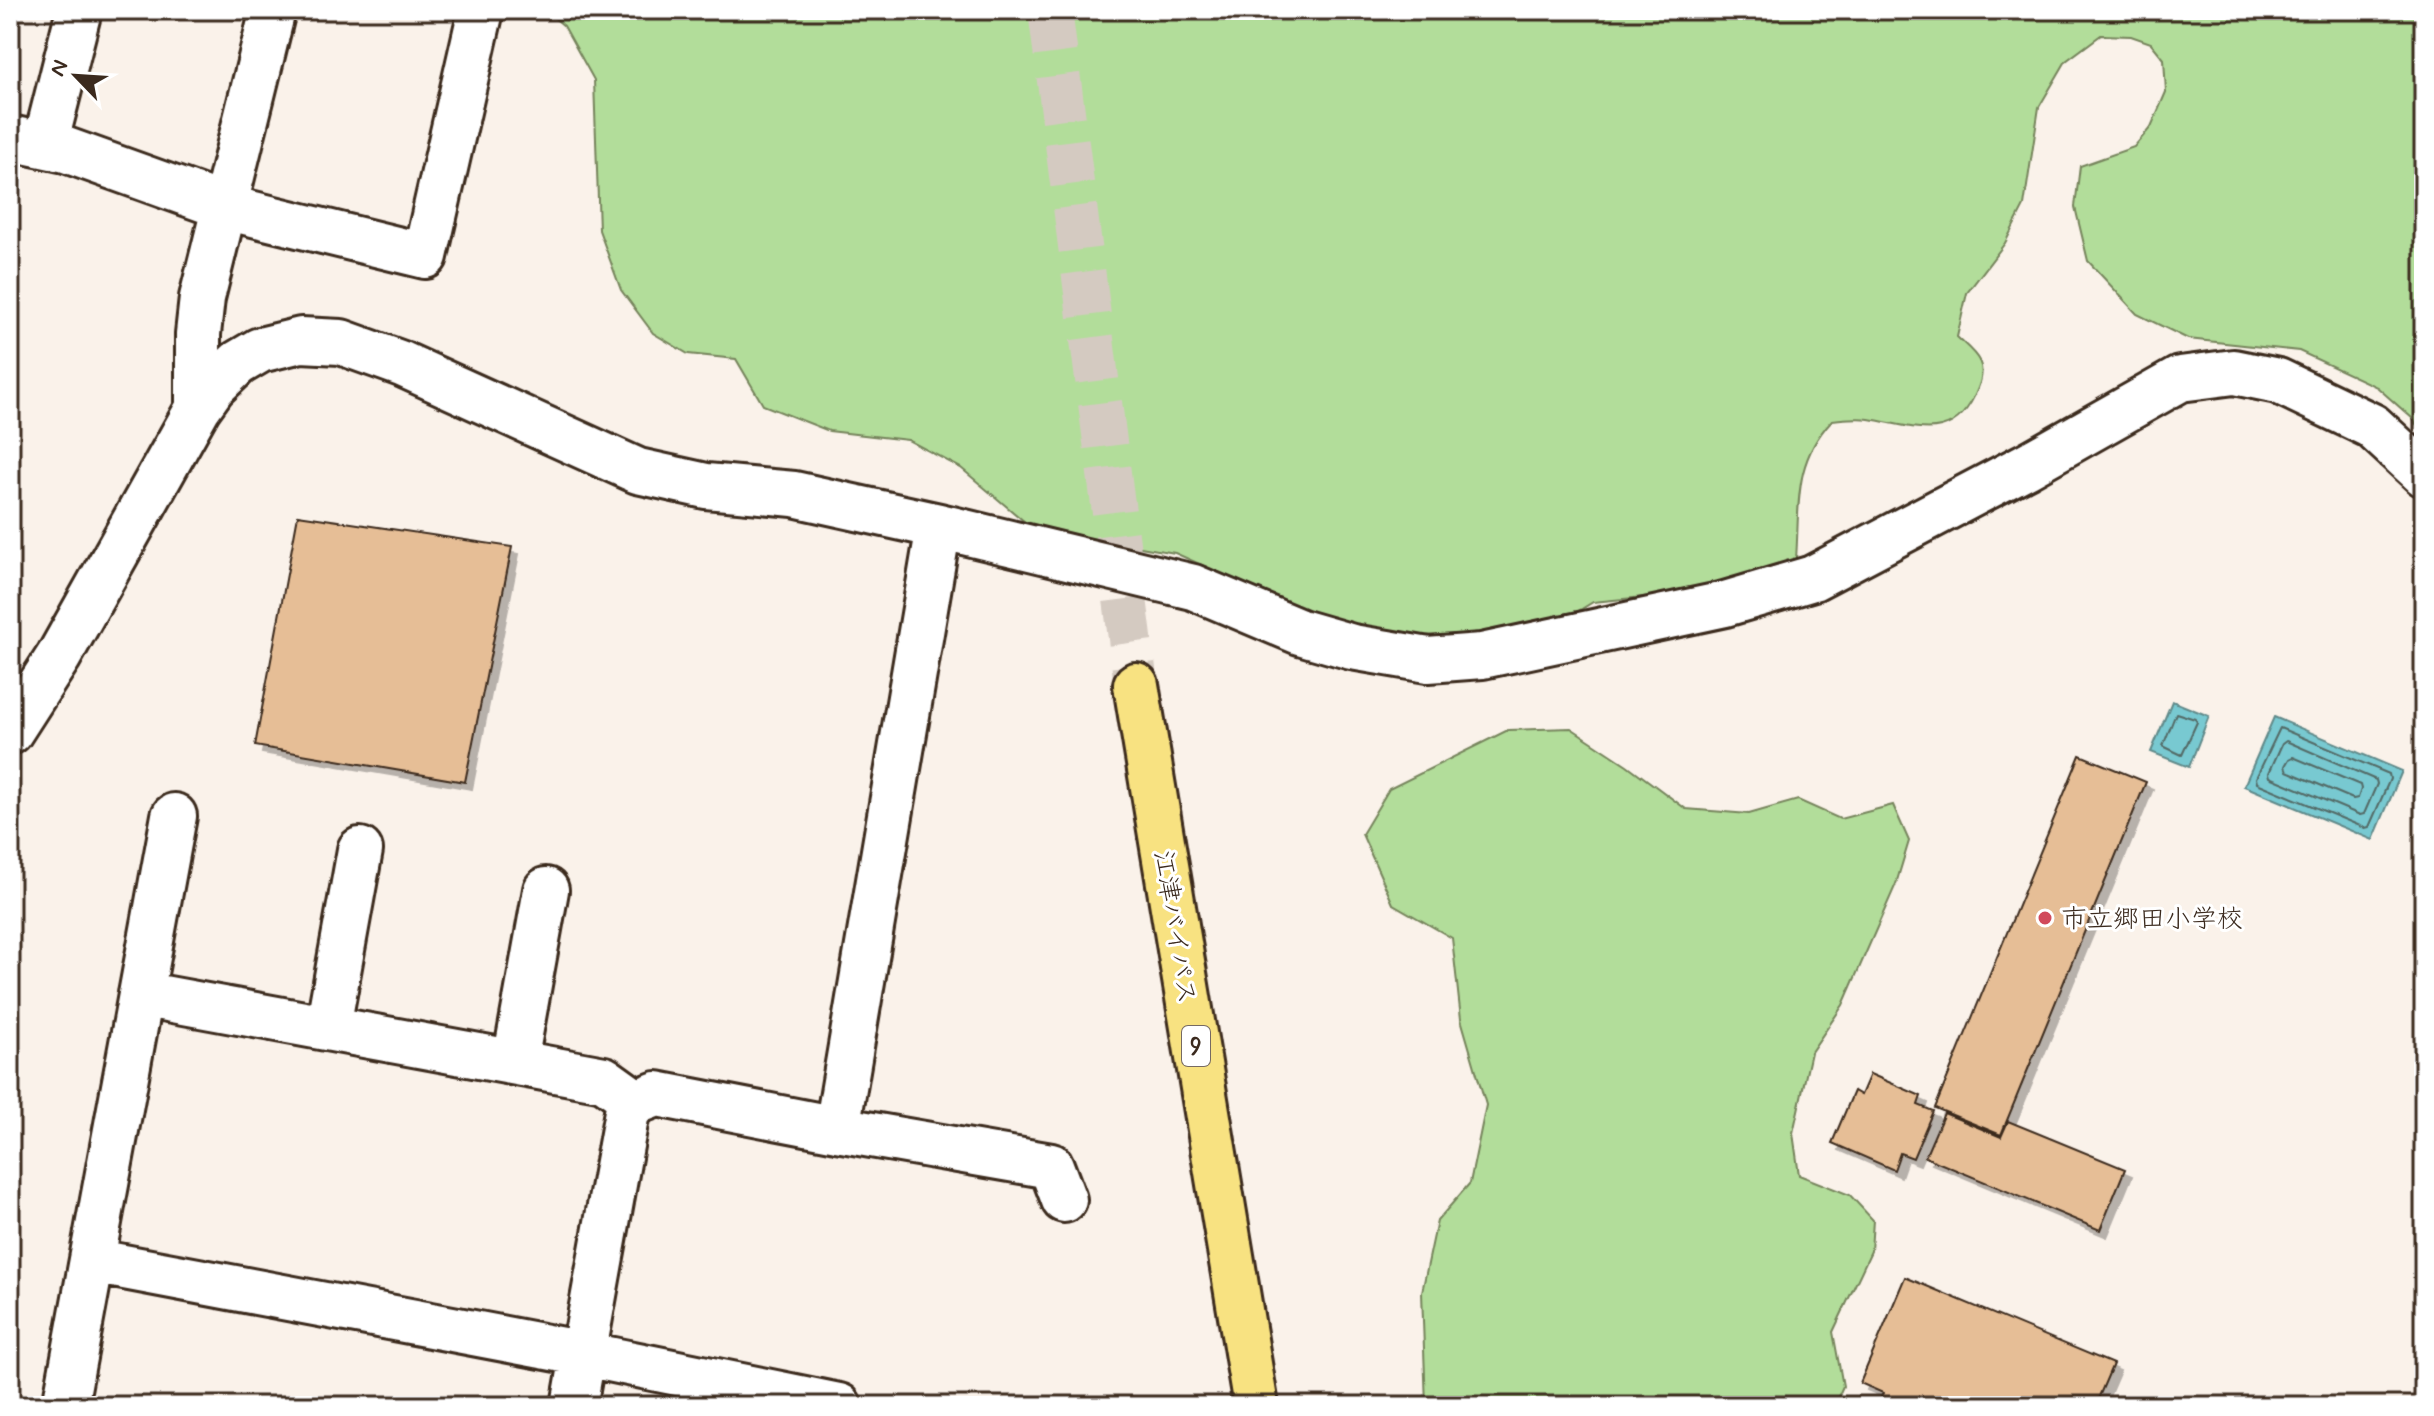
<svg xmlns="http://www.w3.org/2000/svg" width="2434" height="1416" font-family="Mynerve,'Klee One',sans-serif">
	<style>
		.green { fill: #b2dd9a; stroke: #76845c; stroke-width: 2 }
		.water { fill: #78c9d1; stroke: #608989; stroke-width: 2 }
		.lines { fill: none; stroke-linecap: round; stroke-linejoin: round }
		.shore { stroke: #536a66; stroke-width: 2 }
		.building { fill: #e6be96; stroke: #3b2a1e; stroke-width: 2; filter: url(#shadow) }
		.highway-tunnel { stroke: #d4cac1; stroke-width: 44; stroke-dasharray: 44 22; stroke-linecap: butt }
		.minor-casing { stroke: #3b2a1e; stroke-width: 50 }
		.highway-casing { stroke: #3b2a1e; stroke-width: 50 }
		.minor { stroke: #fff; stroke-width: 44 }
		.highway { stroke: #f8e281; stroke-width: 44 }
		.poi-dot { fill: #d1495b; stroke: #fff; stroke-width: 3 }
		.labels { text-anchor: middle; stroke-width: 6; stroke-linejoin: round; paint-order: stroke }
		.shield { fill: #fff; stroke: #766a62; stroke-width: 2 }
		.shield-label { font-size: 24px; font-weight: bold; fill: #3b2a1e }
		.poi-label { font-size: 26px; fill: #3b2a1e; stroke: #fff; text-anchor: start }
		.street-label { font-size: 26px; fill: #3b2a1e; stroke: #fff }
	</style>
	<defs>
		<filter id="shadow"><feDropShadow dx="7" dy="7" stdDeviation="0" flood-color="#0004"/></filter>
	</defs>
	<rect width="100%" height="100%" fill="#faf2ea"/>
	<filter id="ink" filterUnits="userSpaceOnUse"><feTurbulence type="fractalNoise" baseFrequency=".0125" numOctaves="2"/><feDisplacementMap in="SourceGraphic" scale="16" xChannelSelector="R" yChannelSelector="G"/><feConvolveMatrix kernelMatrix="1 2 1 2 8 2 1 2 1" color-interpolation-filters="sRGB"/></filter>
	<g filter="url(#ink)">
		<path class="green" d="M545,10h1879v430l-11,-21 -36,-32 -78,-36 -111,-12 -51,-25 -49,-53 -13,-54 5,-41 54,-19 17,-20 15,-35 -2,-33 -13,-16 -20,-7 -30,-1 -35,26 -27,46 -15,99 -19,37 -38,50 -10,44c17,16 32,25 21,51 -23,58 -61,39 -109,31 -12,-2 -25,0 -37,1 -40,43 -32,86 -36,139l-29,19 -32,10 -142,14 -26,16 -135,29 -101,-24 -156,-70 -109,-19 -41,-12 -64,-54 -53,-28 -79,-9 -66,-26 -27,-46 -48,-5 -35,-21 -32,-43 -22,-60 -5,-150 -30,-54z
			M1571,728l56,37 59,44 63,5 49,-14 42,19 53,-14 16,36 -13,43 -53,121 -32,47 -18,81 6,42 51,20 23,25 -2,31 -38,81 10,54 -9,20h-408l-4,-114 15,-71 33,-38 16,-78 -25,-86 -9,-81 -59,-34 -31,-70 27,-45 119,-59z"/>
		<path class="water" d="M2172,701l37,15 -20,51 -38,-15z
			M2274,717l128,54 -29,69 -129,-54z"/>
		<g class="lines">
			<path class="shore" d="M2176,713l19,6 2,3 -15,33 -19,-9z
				M2280,728l109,46 1,5 -21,48 -4,1 -108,-45 -1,-5z
				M2286,741l90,39 1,4 -13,30 -4,1 -90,-38 -1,-4 13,-29z
				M2293,757l67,28 1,4 -3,9 -5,1 -66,-28 -2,-5 4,-7z"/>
		</g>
		<path class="building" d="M298,515l214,32 -47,235 -210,-36z
			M2080,755l66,27 -145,353 -66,-27z
			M1870,1074l51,22 -3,9 15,6 -20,47 -13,-5 -6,17 -62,-27 22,-52 7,4z
			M1944,1113l57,24 7,-16 117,48 -25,61 -175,-73z
			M1905,1277l208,87 -18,42h-218l6,-13 -23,-10z"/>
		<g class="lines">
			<path class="highway-tunnel" d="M1050,10l86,675"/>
			<defs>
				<path id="minor" d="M10,138l56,12 159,57 200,49 56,-246
					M45,145l34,-135
					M198,408v-74l4,-36 71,-288
					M10,732l49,-76 139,-248 15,-21 25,-24 22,-13 41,-10 40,2 61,22 236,107 68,15 88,8 145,32 254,61 107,45 52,15 76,13 54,-4 243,-52 88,-26 213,-112 154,-87 54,-7 44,9 94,45 52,48
					M141,994l463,85 32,23
					M328,1027l32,-177
					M515,1062l31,-172
					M837,1129l214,37 13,34
					M92,1261l492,93 255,52
					M65,1406l109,-590
					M574,1406l53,-294 9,-10 21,-8 180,35 102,-603"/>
				<path id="highway" d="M1136,685l120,721"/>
			</defs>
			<use href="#minor" class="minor-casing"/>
			<use href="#highway" class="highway-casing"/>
			<use href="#minor" class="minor"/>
			<use href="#highway" class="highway"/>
		</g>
	</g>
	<circle class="poi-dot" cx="2045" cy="918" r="8"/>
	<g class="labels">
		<rect class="shield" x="1182" y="1026" width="28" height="40" rx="6"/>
		<g class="shield-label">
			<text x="1196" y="1054">9</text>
		</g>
		<g class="poi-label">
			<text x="2061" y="927">市立郷田小学校</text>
		</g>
		<g class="street-label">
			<text transform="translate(1176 927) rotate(81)" y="9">江津バイパス</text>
		</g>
	</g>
	<rect width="2434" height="1416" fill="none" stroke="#fff" stroke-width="40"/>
	<rect x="20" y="20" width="2394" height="1376" fill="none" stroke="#3b2a1e" stroke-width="3" filter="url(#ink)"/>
	<g transform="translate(76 76) rotate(295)" stroke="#ffffff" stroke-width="6" paint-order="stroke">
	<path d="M0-6L14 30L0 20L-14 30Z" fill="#3b2a1e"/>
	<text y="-12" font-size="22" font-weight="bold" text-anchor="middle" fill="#3b2a1e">N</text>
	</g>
</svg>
